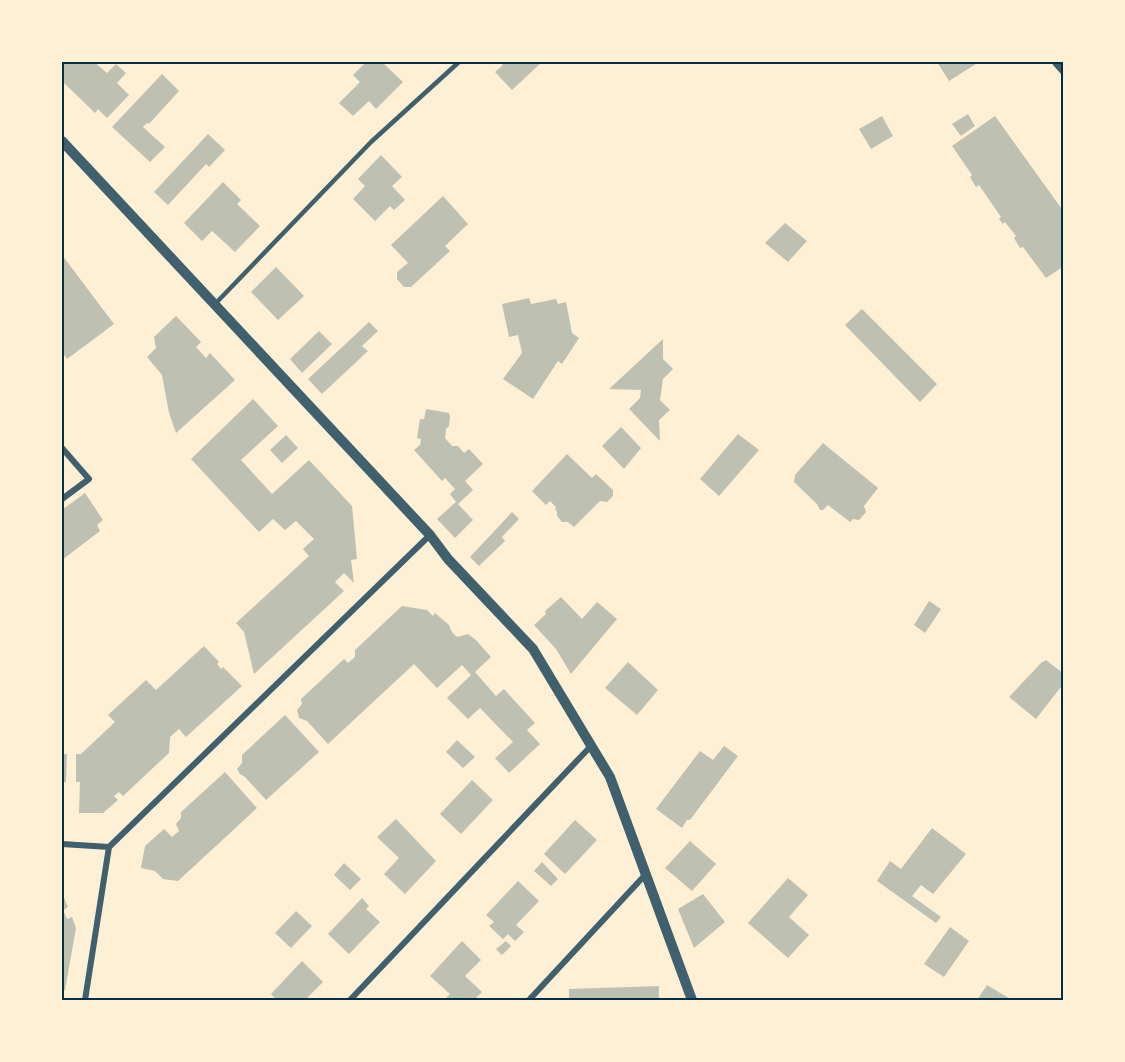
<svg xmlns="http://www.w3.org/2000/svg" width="1125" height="1062" font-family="'Open Sans',sans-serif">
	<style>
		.building { fill: #bec0b2 }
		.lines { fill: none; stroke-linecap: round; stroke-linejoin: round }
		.service { stroke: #3f606c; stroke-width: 4.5 }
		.minor { stroke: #3f606c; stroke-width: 6 }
		.tertiary { stroke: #3f606c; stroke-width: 10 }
		.neatline { fill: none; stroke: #003049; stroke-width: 2 }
	</style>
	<rect width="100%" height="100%" fill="#fdf0d5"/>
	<path class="building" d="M62,62h32l13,11 9,-9 10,9 -9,10 12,12 -22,23 -9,-9 -3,4 -33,-32z
		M366,62h16l21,20 -27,27 -7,-8 -16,15 -14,-13 21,-21 -7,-7z
		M499,62h43l-30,28 -17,-18 8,-7z
		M937,62h42l-30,19z
		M162,74l17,17 -30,33 -2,-1 -4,4 22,20 -15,15 -38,-35z
		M968,114l7,12 -14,10 -9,-12z
		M882,116l11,20 -22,13 -12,-20z
		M995,116l69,96v54l-18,12 -23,-31 -3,1 -6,-10 2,-2 -11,-14 -2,2 -4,-5 2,-2 -22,-32 -3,2 -6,-10 2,-2 -20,-29z
		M208,134l17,16 -16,17 -3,-3 -38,41 -14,-13z
		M381,155l21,22 -10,9 13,14 -11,10 -4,-4 -15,15 -22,-22 12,-13 -7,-7z
		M223,182l18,18 -4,4 23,22 -25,26 -23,-21 -10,10 -18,-18z
		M443,196l25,28 -23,22 5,5 -39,36h-7l-7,-8v-7l11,-9 -17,-18z
		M785,223l22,18 -19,21 -23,-19z
		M62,255l52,69 -47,35 -5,-7z
		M276,267l28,29 -26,24 -27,-28z
		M529,298l2,6 25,-5 2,5 8,-2 6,31 7,5 -17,26 -4,-3 -25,38 -30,-20 19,-26 -4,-18 -9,2 -7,-33z
		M862,309l75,75 -17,18 -75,-77z
		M176,316l25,26 -5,5 10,11 4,-5 25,27 -59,53 -7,-20 -7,-38 -15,-18 9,-9 -2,-11z
		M369,322l9,9 -16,15 6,5 -46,43 -14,-15z
		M319,331l13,13 -30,29 -12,-14z
		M663,339v20l10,10 -10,10 -3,21 10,10 -11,10 1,21 -31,-32 11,-11 1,-8 -32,-1z
		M253,399l25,27 -37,34 31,34 37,-34 43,46 5,53 -6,1 3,23 -10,-10 -9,9 9,9 -90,83 -10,-42 -8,-9 73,-67 -6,-7 11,-10 -18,-18 -11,9 -12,-11 -14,13 -68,-73z
		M426,409l23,4 1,4 -1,9 -3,3 -1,9 7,8h6l6,7 5,-4 14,15 -18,17 8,9 -15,14 15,16 -18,18 -18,-19 19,-17 -6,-8 5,-5 -10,-11 -3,3 -28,-31 6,-5 1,-6 -4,-1 3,-19h4z
		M621,427l20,21 -17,21 -22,-23z
		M738,434l21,16 -40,46 -19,-17z
		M286,435l12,13 -16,15 -12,-13z
		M823,443l55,45 -14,18 2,6 -7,8 -6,-1 -3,3 -22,-17 -5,5h-3l-3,-6 -23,-22 1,-7z
		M567,454l25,24 4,-4 17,16v6l-6,6 -7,-1 -26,26 -6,-5h-6l-5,-6v-4l-2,-3 1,-2 -6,-6 -4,4 -14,-14z
		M85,493l18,27 -6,5 3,6 -38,29v-50z
		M512,512l7,7 -17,18 3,4 -26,25 -9,-9z
		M561,597l21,22 15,-17 20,17 -46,55 -15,-25 -22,-24 12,-11 -1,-3z
		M929,601l12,8 -16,24 -11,-8z
		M402,606l25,4 6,6 2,-3 14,12 3,7 5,5 11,-3 8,6 15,17 -16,15 21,24 8,-7 31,34 -8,7 13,14 -31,29 -14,-15 18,-16 -33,-34 -12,11 -21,-21 24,-23 -9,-10 -25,23 -23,-24 -86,80 -21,-23 -8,-3 -2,-8 5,-6 -1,-5 43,-40 4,4 7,-6v-7z
		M204,646l15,16 -2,2 4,5 2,-2 19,19 -56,51 -7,-8 -9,8 -1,16 -46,43 -4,-4 -5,4 4,4 -15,13h-24l1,-31h-4v-28h5l34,-32 -7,-7 38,-35 10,10z
		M1046,660l18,14v9l-28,36 -27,-22 32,-34z
		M628,662l30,28 -21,25 -32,-27z
		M285,715l34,37 -53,48 -21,-23 -5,-3 -3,-5 5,-6v-8z
		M457,740l18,17 -12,11 -17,-16z
		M724,746l14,10 -48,64h-3l-5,8 -26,-19 44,-58 13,9z
		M62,754h5l-1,28h-4z
		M225,772l32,36 -79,73 -15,-2 -8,-8 -14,-3 4,-22 19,-17 8,8 7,-6 -3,-7 5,-6v-6z
		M472,780l21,20 -32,34 -21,-20z
		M396,819l40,42 -31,33 -21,-20 15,-16 -22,-21z
		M575,820l22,20 -32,34 -21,-20z
		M932,828l34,26 -33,40 -12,-9 -9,11 29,21 -5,6 -59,-42 13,-20 11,8z
		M690,841l26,23 -24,27 -27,-23z
		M542,862l16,17 -7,7 -17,-15z
		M344,863l17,16 -11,11 -16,-15z
		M788,878l20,17 -19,22 20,18 -21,23 -40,-35z
		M518,881l21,20 -23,24 8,7 -9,9 -7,-7 -5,5 -14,-13 5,-4 -8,-7z
		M62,893l6,14 -5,3 4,9 5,-2 4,11 -11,62 -3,3z
		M703,894l22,28 -31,26 -16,-39z
		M362,898l7,8 -3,3 14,13 -31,32 -21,-20z
		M296,911l16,15 -21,22 -16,-15z
		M950,927l19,14 -25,36 -20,-13z
		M462,941l19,19 -16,16 17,16 -8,8h-26l-2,-2 4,-4 -20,-18z
		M506,941l5,5 -9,9 -6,-6z
		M302,961l21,21 -18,18h-28l-6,-6z
		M987,985l25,15h-35z
		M659,986v14h-90v-11z"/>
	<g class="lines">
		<path class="service" d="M215,304l156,-162 88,-80"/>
		<path class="minor" d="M62,448l27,31 -27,20
			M62,844l47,3
			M85,1000l24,-153 321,-312
			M350,1000l241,-254
			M529,1000l116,-125"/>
		<path class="tertiary" d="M1057,62l7,8
			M62,141l368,394 18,24 85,90 77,128 82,223"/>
	</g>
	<rect width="1125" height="1062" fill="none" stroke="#fdf0d5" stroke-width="126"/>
	<rect x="63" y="63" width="999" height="936" class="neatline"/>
</svg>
